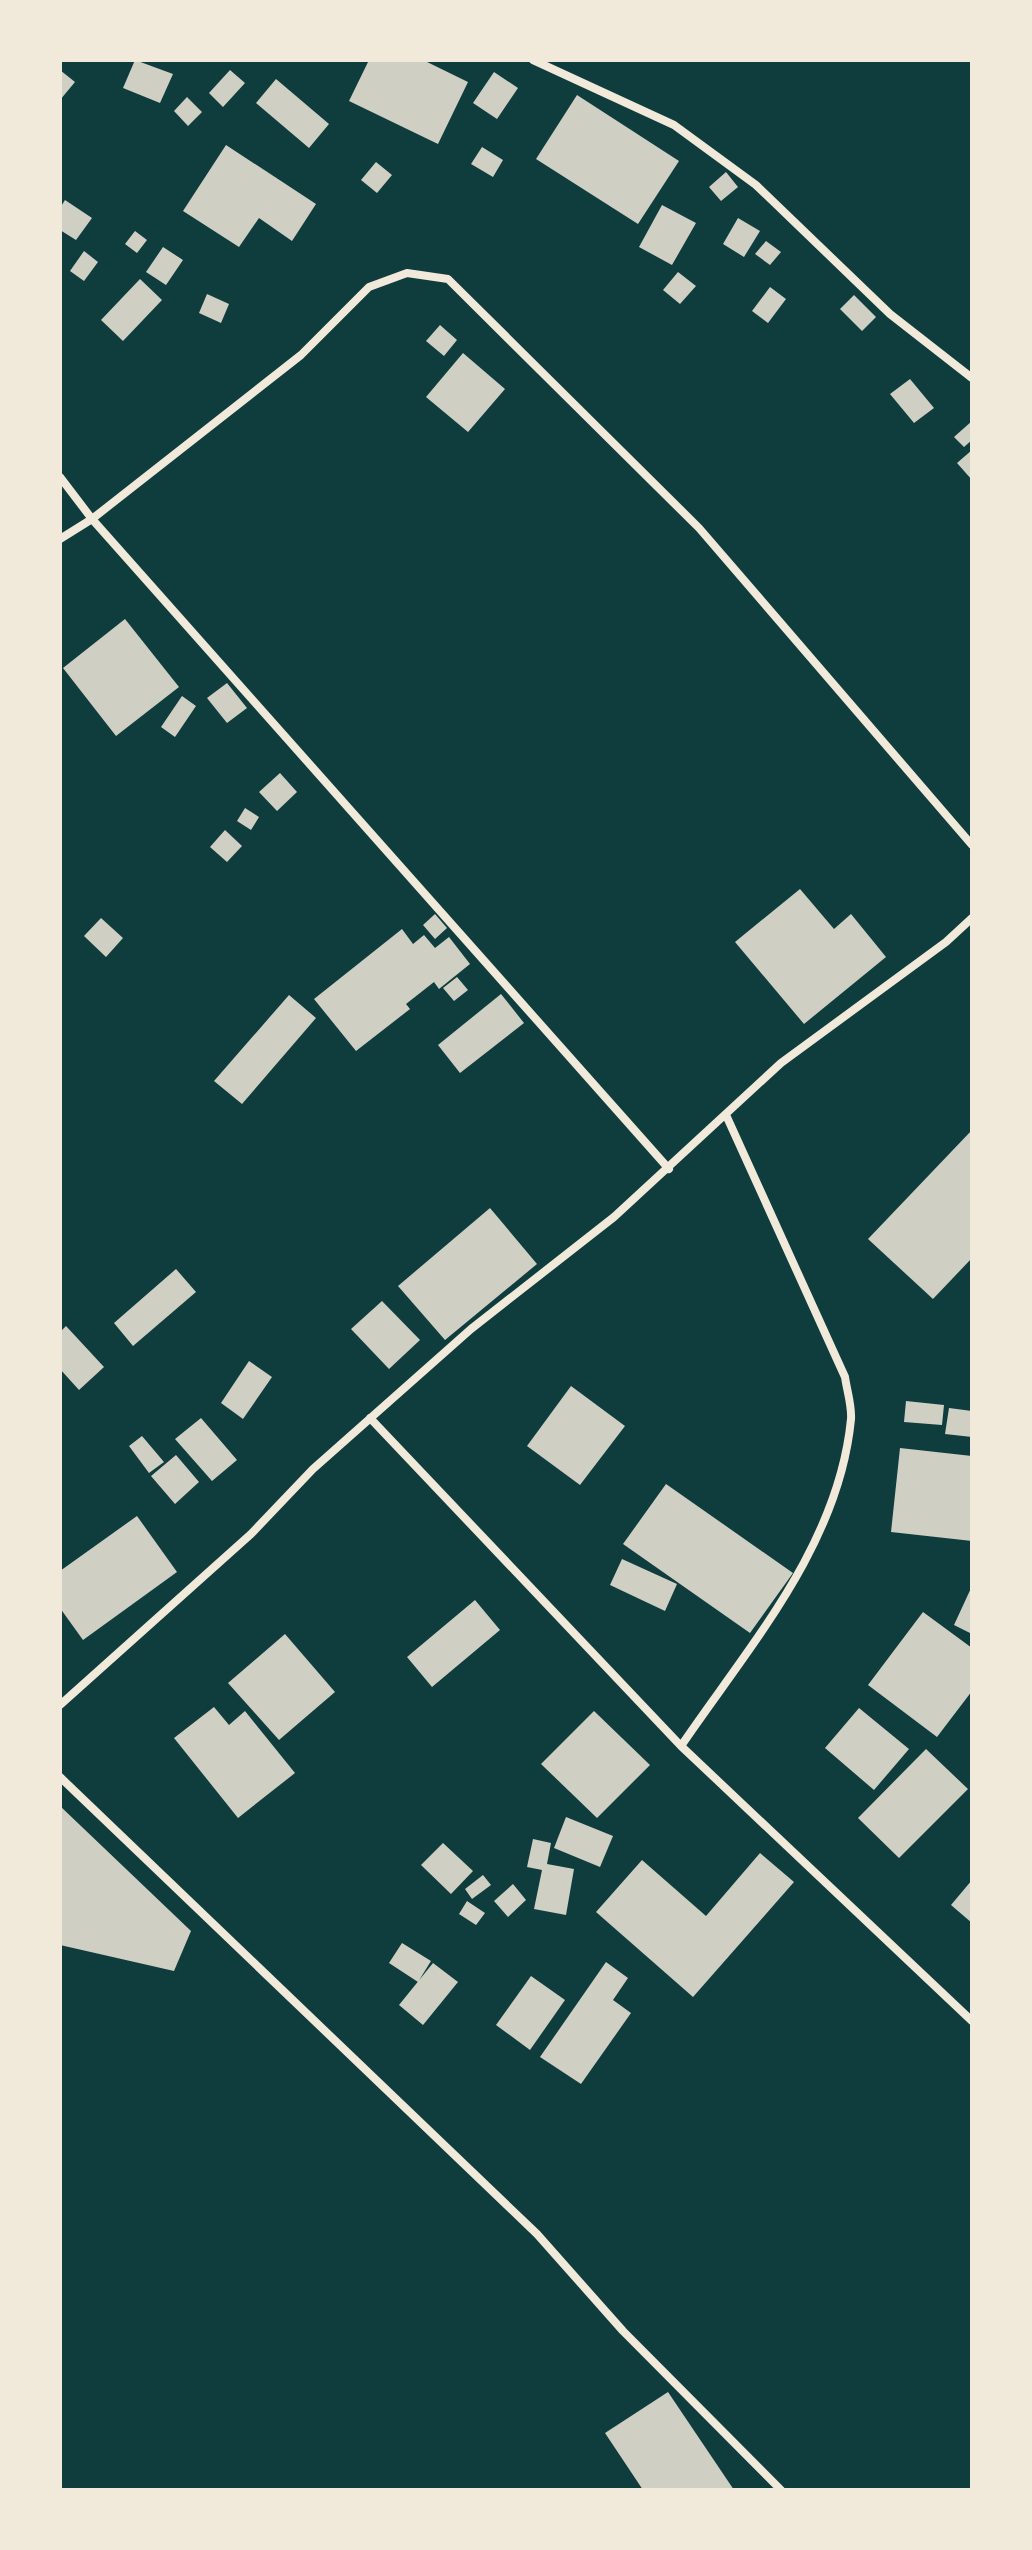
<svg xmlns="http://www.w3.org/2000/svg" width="1032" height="2550" font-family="Manrope,sans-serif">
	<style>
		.building { fill: #cfcfc3 }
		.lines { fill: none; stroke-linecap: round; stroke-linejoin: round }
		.minor { stroke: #f1e9da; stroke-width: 8 }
	</style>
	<rect width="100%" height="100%" fill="#0f3d3e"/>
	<path class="building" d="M135,60l38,14 -13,29 -37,-15z
		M369,60h54l45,22 -30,62 -89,-43z
		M60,70l15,12 -15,18z
		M230,70l15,13 -22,24 -14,-14z
		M494,72l24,16 -21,31 -24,-16z
		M276,79l53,45 -20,24 -53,-45z
		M577,95l102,66 -41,63 -102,-65z
		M187,97l15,15 -14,14 -14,-15z
		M226,145l90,59 -24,37 -33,-23 -20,29 -56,-36z
		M482,147l21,13 -10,17 -22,-13z
		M376,162l16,13 -15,18 -16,-13z
		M726,172l12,15 -17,14 -12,-14z
		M65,200l27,18 -16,22 -16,-10v-22z
		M662,205l34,18 -24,42 -33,-18z
		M738,218l22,13 -16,26 -21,-13z
		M135,231l12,9 -10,13 -12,-9z
		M766,241l15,11 -11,13 -15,-11z
		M163,247l20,13 -17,25 -20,-13z
		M84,251l14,11 -14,19 -14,-10z
		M678,272l18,14 -16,18 -17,-14z
		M140,279l22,21 -39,41 -22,-21z
		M770,287l16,12 -18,24 -16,-12z
		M207,294l22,10 -8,19 -22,-10z
		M854,295l22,22 -14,14 -22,-22z
		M440,325l17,15 -13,16 -18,-15z
		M463,353l42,36 -37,43 -42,-35z
		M910,379l24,29 -20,15 -24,-29z
		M972,421v19l-8,7 -10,-10z
		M972,450v30l-15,-17z
		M125,619l54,68 -63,49 -53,-68z
		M227,683l20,25 -20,15 -20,-25z
		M182,696l14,10 -21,31 -14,-10z
		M280,773l17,19 -20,19 -18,-19z
		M245,808l14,9 -8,13 -14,-9z
		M225,830l17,16 -15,16 -17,-15z
		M800,889l34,40 17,-15 35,43 -82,67 -69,-82z
		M435,914l12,14 -12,11 -12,-14z
		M101,918l22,20 -17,19 -22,-21z
		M402,929l11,15 11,-9 11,13 14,-11 21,27 -31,25 -5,-7 -28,22 4,5 -54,42 -42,-52z
		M457,977l11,13 -14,11 -11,-13z
		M501,994l23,29 -64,50 -22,-28z
		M289,995l27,23 -74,86 -28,-23z
		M972,1130v128l-39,41 -65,-60z
		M490,1208l47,56 -92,76 -47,-54z
		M176,1269l20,23 -63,54 -19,-23z
		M382,1301l38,39 -31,29 -38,-40z
		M66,1326l38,41 -25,23 -19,-21v-37z
		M249,1361l23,16 -29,42 -22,-16z
		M571,1386l54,40 -45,59 -53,-39z
		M906,1401l38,4 -2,20 -38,-3z
		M949,1408l23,3v26l-27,-3z
		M201,1418l36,42 -25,21 -37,-42z
		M142,1436l22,26 -15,11 -20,-27z
		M900,1448l72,8v85l-81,-9z
		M176,1455l23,27 -24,22 -24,-28z
		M666,1484l127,89 -43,60 -127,-89z
		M137,1516l40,56 -94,68 -23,-32v-37z
		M622,1559l55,25 -12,27 -55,-26z
		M972,1586v48l-18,-9z
		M475,1600l25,30 -68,57 -25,-30z
		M923,1612l49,36v43l-35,46 -69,-52z
		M285,1634l50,58 -56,48 -51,-57z
		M214,1707l15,18 16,-14 50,62 -57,45 -64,-80z
		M859,1708l50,41 -35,41 -49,-42z
		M594,1711l56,54 -53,53 -56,-54z
		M926,1749l42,40 -69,69 -41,-40z
		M60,1806l131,125 -17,40 -114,-26z
		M566,1817l47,19 -13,31 -46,-19z
		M533,1839l18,4 -4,21 27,5 -8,46 -32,-6 8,-39 -15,-3z
		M443,1843l30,28 -22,23 -30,-29z
		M760,1853l34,29 -101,115 -97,-85 46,-52 64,56z
		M483,1875l8,10 -19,14 -7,-10z
		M972,1880v43l-21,-18z
		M513,1884l13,16 -18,17 -14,-16z
		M467,1901l18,12 -9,12 -17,-11z
		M402,1943l29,18 -13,21 -29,-19z
		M606,1962l22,16 -15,22 18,13 -50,71 -41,-27z
		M433,1963l25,19 -35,43 -24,-20z
		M531,1976l34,24 -35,50 -34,-25z
		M668,2392l66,98h-91l-38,-57z"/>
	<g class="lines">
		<path class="minor" d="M533,60l141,65 82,60 134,129 82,64
			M60,477l32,42 577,650
			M60,539l32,-20 209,-164 68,-68 38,-14 41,6 251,249 273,317
			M370,1418l311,328 291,275
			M60,1705l191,-171 62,-65 158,-140 143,-112 167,-154 165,-121 26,-24
			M681,1746c68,-100 158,-201 170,-327 1,-13 -4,-28 -6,-42l-119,-262
			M60,1777l477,457 86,97 158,159"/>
	</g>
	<rect width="1032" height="2550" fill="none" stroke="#f1e9da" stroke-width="124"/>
</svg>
